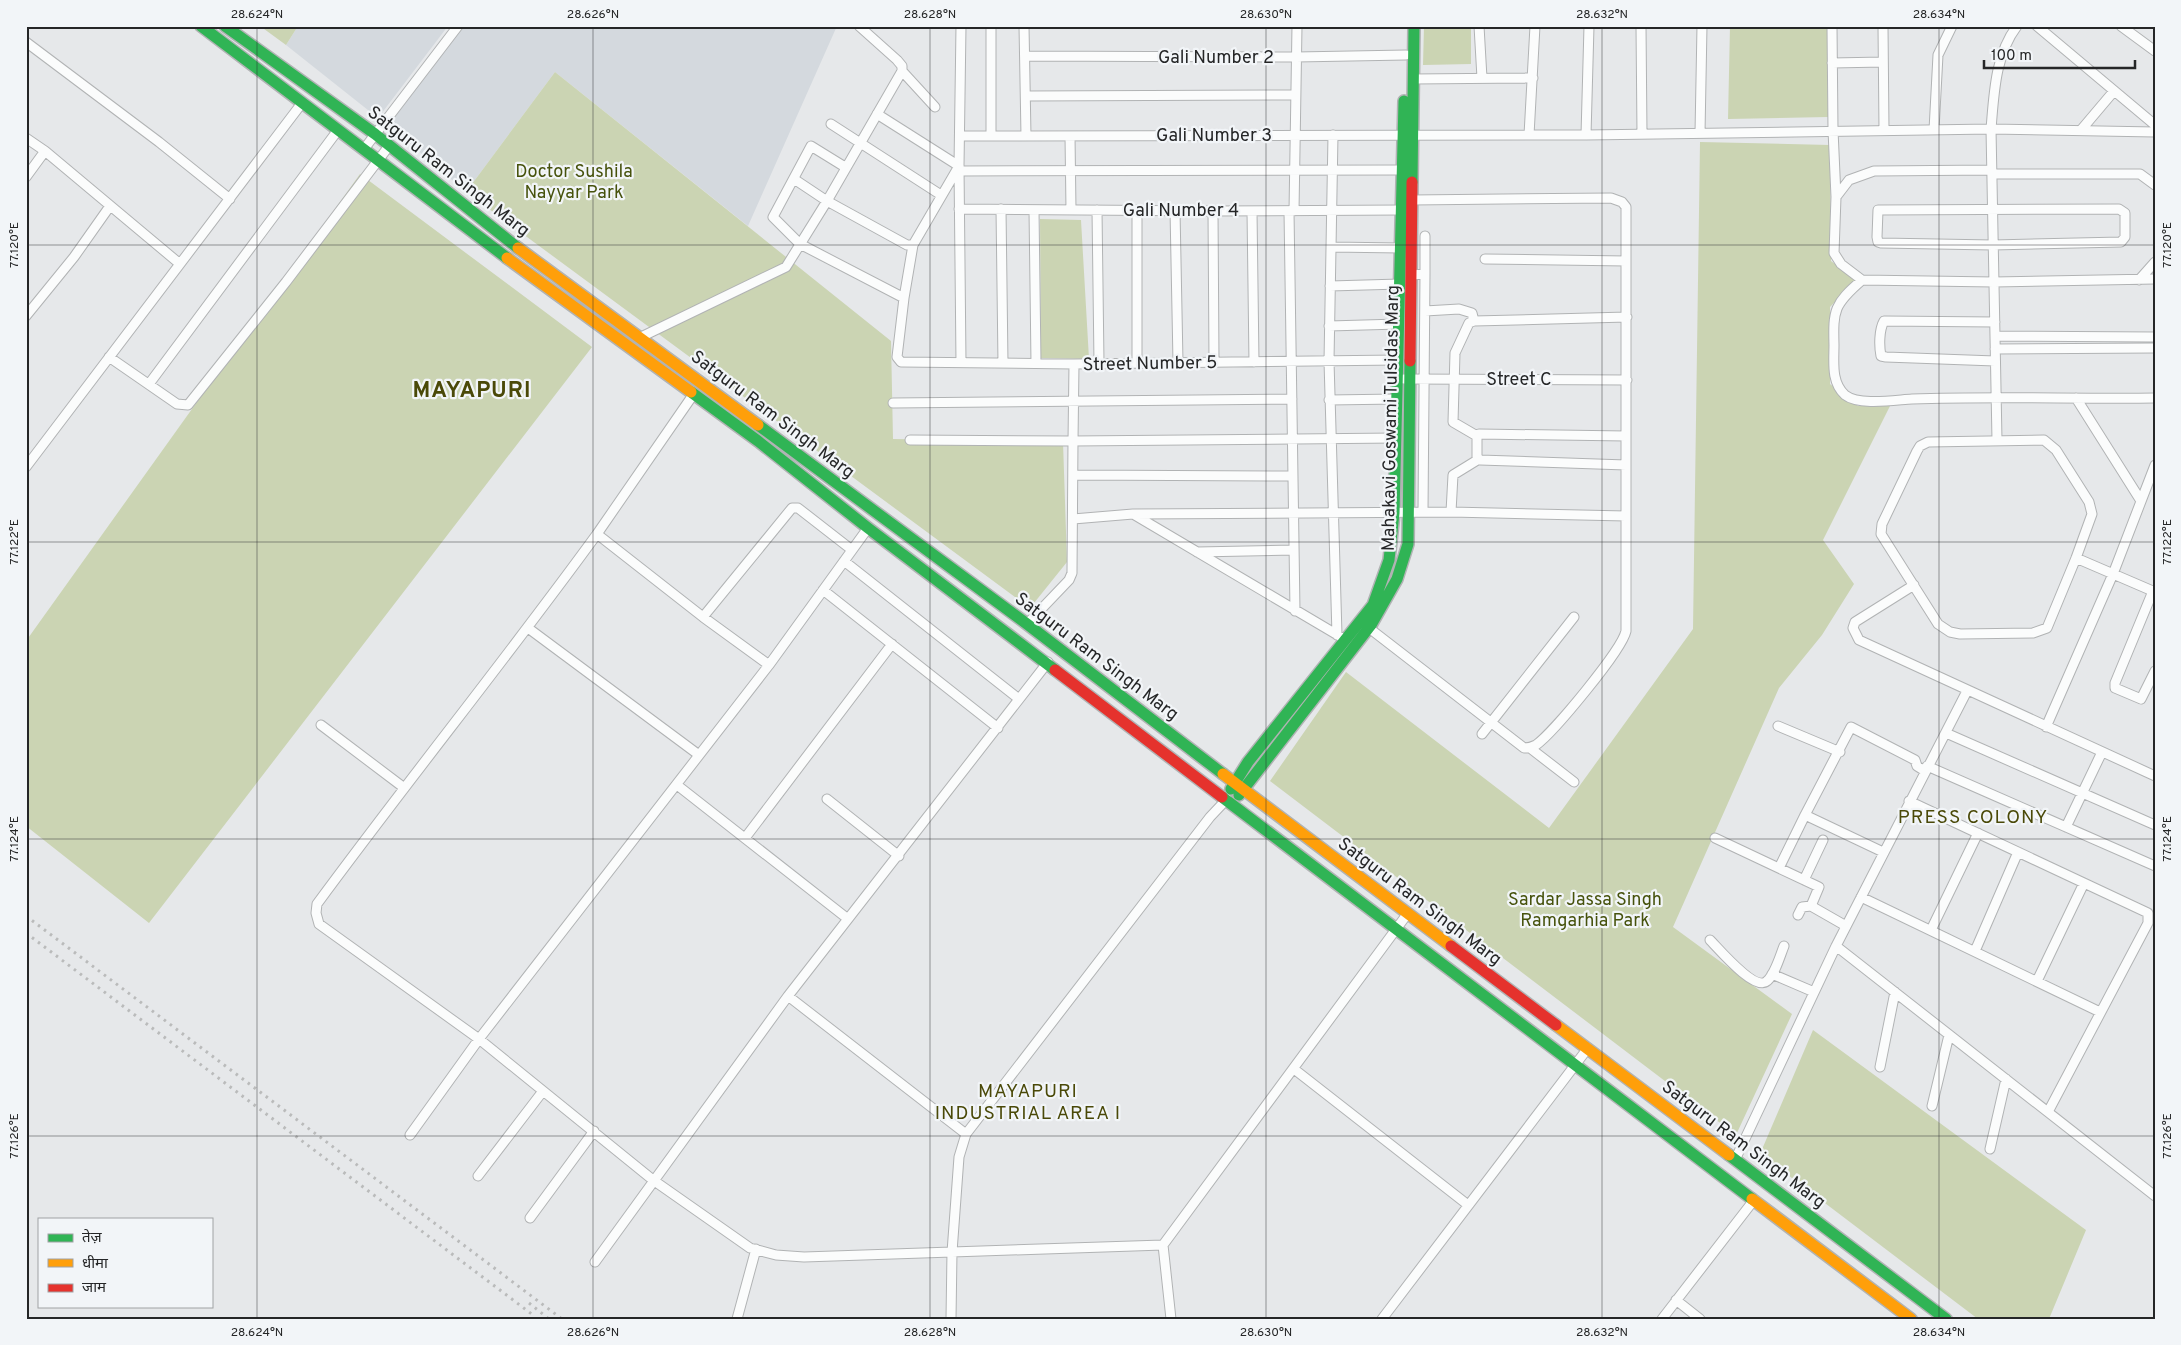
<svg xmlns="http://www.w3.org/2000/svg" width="2181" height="1345" font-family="Overpass,'Noto Sans Devanagari',sans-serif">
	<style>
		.built { fill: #d4d9de }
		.green { fill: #cbd4b3 }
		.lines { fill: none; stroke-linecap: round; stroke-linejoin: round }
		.street-casing { stroke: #b1b3b4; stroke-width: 11 }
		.fast-casing { stroke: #b1b3b4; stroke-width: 14 }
		.slow-casing { stroke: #b1b3b4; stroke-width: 14 }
		.jam-casing { stroke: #b1b3b4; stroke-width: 14 }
		.street { stroke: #fbfcfc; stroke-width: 9 }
		.fast { stroke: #30b455; stroke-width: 11 }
		.slow { stroke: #ff9f0a; stroke-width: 11 }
		.jam { stroke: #e5322d; stroke-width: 11 }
		.rail { stroke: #babbbb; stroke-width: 3; stroke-dasharray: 2.5 5; stroke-linecap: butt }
		.ticks { fill: none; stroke: #252627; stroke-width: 1; stroke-opacity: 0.45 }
		.labels { text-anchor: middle; stroke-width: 4.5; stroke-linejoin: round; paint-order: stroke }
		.street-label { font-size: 18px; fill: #252627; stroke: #f2f5f8 }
		.park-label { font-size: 18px; fill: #46520c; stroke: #f2f5f8 }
		.neighbourhood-label { font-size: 19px; letter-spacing: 1px; fill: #4a4908; stroke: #f2f5f8 }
		.district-label { font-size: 22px; font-weight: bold; letter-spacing: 1px; fill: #4a4908; stroke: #f2f5f8 }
		.neatline { fill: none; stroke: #252627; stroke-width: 2 }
		.ticks-label { font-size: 12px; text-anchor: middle; fill: #252627 }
	</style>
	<rect width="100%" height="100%" fill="#e6e8ea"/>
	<path class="built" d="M298,26h150l-70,92 -92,-73z
		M464,26h373l-89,200 -193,-154 -89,120 -78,-67z"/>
	<path class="green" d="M260,26h38l-12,19z
		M1424,26h47v38l-48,1z
		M1730,26h97l1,91 -100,2z
		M555,72l336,269 2,98 170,3 4,120 -37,46 -564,-416z
		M1700,142l130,3 1,116 25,19 -26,27v77l28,22h32l-67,134 31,44 -32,51 -43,53 -106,239 119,87 -56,121 -466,-354 76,-109 203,156 144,-199z
		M360,174l232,173 -443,576 -123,-97v-32l3,-4 -3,-2v-147z
		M1040,219l41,1 8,139 -48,-1z
		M1813,1030l273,200 -37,89h-71l-218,-165z"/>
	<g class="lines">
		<defs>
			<path id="street" d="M1024,26l2,110
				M1479,26l3,52
				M1641,26l1,108
				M1832,26l1,104 3,67 -2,56 7,11 21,16
				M1883,26l1,104
				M2037,26l118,99
				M2121,26l34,25
				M26,42l133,100 71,57
				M1025,56l271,1 110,-2
				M1832,63l51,-1
				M902,71l33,36
				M1413,79l120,-1
				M1026,96l269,-1
				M831,124l110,71
				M1934,130l4,-75 14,-29
				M2081,130l33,-39
				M1700,133l2,-107
				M1333,135l-4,226 8,274
				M1529,135l6,-109
				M1586,135l3,-109
				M960,136l626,-1 405,-6 164,3
				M991,136v-110
				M1070,136l1,74
				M26,138l19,13 -19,26
				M364,149l94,-123
				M45,151l135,113
				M845,167l-34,-21 -38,71 27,27 104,54 -7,59 4,5 173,2 324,-4
				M959,171l444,-1
				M1992,174h148l15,11
				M794,179l33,22 75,-130v-5l-5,-6 -38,-34
				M1836,197l13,-17 25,-9 118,-1
				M959,209l254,2 189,-1
				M1001,209l2,154
				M1034,210l2,153
				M1097,210l2,153
				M1137,210v152
				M1175,210l3,152
				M1878,210l241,-1 6,4v24l-4,5 -128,3 -112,-2 -3,-1 -1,-5z
				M1213,211l1,150
				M1252,211l2,151
				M1289,211l6,400
				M1294,211l3,-185
				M1331,247l70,1
				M1485,259l141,2
				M1411,275l14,-1v-38
				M2155,279l-161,3 -132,-2c-28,24 -29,30 -28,65 0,18 -3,37 11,50 14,11 50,5 67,4 81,-3 162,0 243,-1
				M2139,280l16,-18
				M1330,286l70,-2
				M904,298l9,-53
				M1425,311l34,-2 13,4 2,8
				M26,316l48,-59 36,-51
				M1995,322l-111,-1c-5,9 -5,25 -3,35l5,1 109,4
				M1329,326l70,-2
				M1995,336l160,1
				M641,337l145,-70 41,-66 80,44h6l46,-79 -82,-52
				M1995,349l160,-1
				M109,357l68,47 11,1 98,-123 103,-136
				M961,362l-2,-196 2,-140
				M1074,364l-1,77 323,-3
				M1404,379l223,1
				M149,384l189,-254
				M693,395l-96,139 106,83 66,48 99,-137
				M2076,398l65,103
				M1329,400l68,-1
				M893,403l399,-4
				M1477,436l-24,-14 2,-69 14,-30 5,-2 153,-4
				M910,440l163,1 -1,132 -3,7 -42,44
				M1997,440l-6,-311c3,-35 4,-74 26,-103
				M2044,440l12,10 33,52 3,12 -16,44 -29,70 -14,5 -73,1 -10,-2 -12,-8 -57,-90 1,-10 35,-73 3,-5 8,-4z
				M1626,465l-146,-5 -3,-3v-21l2,-2 147,2
				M26,467l276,-364
				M1073,475l220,1
				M1423,512l2,-238
				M1451,512l2,-37 26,-16
				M1133,514l318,-2 175,4
				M1073,519l60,-5 208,123
				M597,534c-91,125 -188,245 -280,370l-1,9 3,11 160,115 174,141 97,68 26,7 28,2 148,-5 7,-95 7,-23 244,-317 17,-18
				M1197,552l97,-2
				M2076,558l79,34
				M844,561l175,138
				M1914,585l-59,37 -2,6 6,12 296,136
				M823,590l175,138
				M2153,591l-38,92v5l26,11 14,-28
				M703,617l89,-109h6l54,42
				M528,628l171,127
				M1369,628l155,120c4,0 8,-1 12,-3 17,-12 86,-95 90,-114v-424l-4,-5 -11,-4 -199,2
				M321,725l82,62
				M1778,726l62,26
				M2046,727l67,-153 42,-109
				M1946,733l209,92
				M1482,734l92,-117
				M1530,748l44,34
				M1927,766l228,100
				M677,785l171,134
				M827,799l72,57
				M1909,801l239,112v10l-100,189
				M2066,827l36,-75
				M745,838l147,-194
				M1715,838l104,49 -8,19
				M1883,852l-78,-37 46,-88 64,33 2,6 8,5
				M1779,868l26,-53
				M1804,880l19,-40
				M1861,897l239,115
				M1798,915l4,-8 9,-1 35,20
				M1931,930l47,-97
				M1710,940c9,9 45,52 57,41 8,-7 13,-25 17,-35
				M1836,946l319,250
				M1975,951l43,-99
				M1772,974l42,18
				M2037,981l47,-98
				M788,996l178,138
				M1880,1067l15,-75
				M1294,1069l174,136
				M1932,1106l17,-71
				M410,1135l69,-96 290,-374
				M1990,1149l16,-70
				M1735,1160l101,-214 131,-255
				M478,1176l65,-85
				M530,1218l64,-87
				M595,1262l193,-266 260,-334
				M1676,1300l24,19
				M737,1319l19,-70
				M951,1319l1,-67 211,-7
				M1171,1319l-8,-74 245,-332
				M1382,1319l206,-271
				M1662,1319l92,-119"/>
			<path id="fast" d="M201,26l306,232
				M225,26l150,108 143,114
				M1412,182l2,-156
				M691,392l67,49 110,87 187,142
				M758,425l269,199 196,150
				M1231,789l17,-27 125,-157 16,-45 5,-47 10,-412
				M1239,795l132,-170 26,-46 11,-35 2,-183
				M1222,797l530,402
				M1729,1155l217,164"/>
			<path id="slow" d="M518,248l240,177
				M507,258l184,134
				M1223,774l228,172
				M1556,1025l173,130
				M1752,1199l159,120"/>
			<path id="jam" d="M1410,361l2,-179
				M1055,670l167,127
				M1451,946l105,79"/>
		</defs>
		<use href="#street" class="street-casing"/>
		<use href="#fast" class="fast-casing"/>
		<use href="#slow" class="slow-casing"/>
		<use href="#jam" class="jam-casing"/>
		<use href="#street" class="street"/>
		<use href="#fast" class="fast"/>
		<use href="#slow" class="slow"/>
		<use href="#jam" class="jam"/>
		<path class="rail" d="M26,916l536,403
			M26,933l507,382
			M529,1303l20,16"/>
	</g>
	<path class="ticks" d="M257,26v1293M593,26v1293M930,26v1293M1266,26v1293M1602,26v1293M1939,26v1293M26,245h2129M26,542h2129M26,839h2129M26,1136h2129"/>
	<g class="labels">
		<g class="street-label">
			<text x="1216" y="63">Gali Number 2</text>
			<text x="1214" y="141">Gali Number 3</text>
			<text transform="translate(449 171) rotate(38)" y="6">Satguru Ram Singh Marg</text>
			<text x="1181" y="216">Gali Number 4</text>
			<text transform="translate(1150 363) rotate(-1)" y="6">Street Number 5</text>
			<text x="1519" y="385">Street C</text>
			<text transform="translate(773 414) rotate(37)" y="6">Satguru Ram Singh Marg</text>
			<text transform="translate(1390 418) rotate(-89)" y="6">Mahakavi Goswami Tulsidas Marg</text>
			<text transform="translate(1097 656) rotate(37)" y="6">Satguru Ram Singh Marg</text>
			<text transform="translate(1420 901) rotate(37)" y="6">Satguru Ram Singh Marg</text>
			<text transform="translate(1744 1144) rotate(37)" y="6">Satguru Ram Singh Marg</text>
		</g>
		<g class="park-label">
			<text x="574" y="177">Doctor Sushila<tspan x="574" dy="21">Nayyar Park</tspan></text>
			<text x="1585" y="905">Sardar Jassa Singh<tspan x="1585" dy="21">Ramgarhia Park</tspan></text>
		</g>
		<g class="neighbourhood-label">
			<text x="1973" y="823">PRESS COLONY</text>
			<text x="1028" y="1097">MAYAPURI<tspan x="1028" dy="22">INDUSTRIAL AREA I</tspan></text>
		</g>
		<g class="district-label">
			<text x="472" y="397">MAYAPURI</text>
		</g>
	</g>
	<rect width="2181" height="1345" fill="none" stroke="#f2f5f8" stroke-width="55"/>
	<rect x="38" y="1218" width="175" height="90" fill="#f2f5f8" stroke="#a0a2a4"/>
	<rect x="48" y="1234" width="25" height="8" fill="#30b455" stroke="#a0a2a4"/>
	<text x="82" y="1242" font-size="15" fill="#252627">तेज़</text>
	<rect x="48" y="1259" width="25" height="8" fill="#ff9f0a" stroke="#a0a2a4"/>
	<text x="82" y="1268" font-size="15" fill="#252627">धीमा</text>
	<rect x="48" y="1284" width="25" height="8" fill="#e5322d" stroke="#a0a2a4"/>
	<text x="82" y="1292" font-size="15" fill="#252627">जाम</text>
	<path d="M1984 60v8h151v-8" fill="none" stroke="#252627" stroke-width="2.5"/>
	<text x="1991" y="60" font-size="15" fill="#252627" stroke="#f2f5f8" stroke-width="4" paint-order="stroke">100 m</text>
	<rect x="28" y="28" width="2126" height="1290" class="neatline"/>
	<g class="ticks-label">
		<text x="257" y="18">28.624°N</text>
		<text x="593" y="18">28.626°N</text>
		<text x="930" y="18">28.628°N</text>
		<text x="1266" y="18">28.630°N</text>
		<text x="1602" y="18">28.632°N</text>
		<text x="1939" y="18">28.634°N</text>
		<text transform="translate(2167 245) rotate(-90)" y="4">77.120°E</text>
		<text transform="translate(14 245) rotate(-90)" y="4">77.120°E</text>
		<text transform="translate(2167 542) rotate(-90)" y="4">77.122°E</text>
		<text transform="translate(14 542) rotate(-90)" y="4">77.122°E</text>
		<text transform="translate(2167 839) rotate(-90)" y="4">77.124°E</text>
		<text transform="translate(14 839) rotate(-90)" y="4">77.124°E</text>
		<text transform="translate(2167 1136) rotate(-90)" y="4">77.126°E</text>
		<text transform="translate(14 1136) rotate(-90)" y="4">77.126°E</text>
		<text x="257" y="1336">28.624°N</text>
		<text x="593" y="1336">28.626°N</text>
		<text x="930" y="1336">28.628°N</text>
		<text x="1266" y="1336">28.630°N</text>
		<text x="1602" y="1336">28.632°N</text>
		<text x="1939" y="1336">28.634°N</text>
	</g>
</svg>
